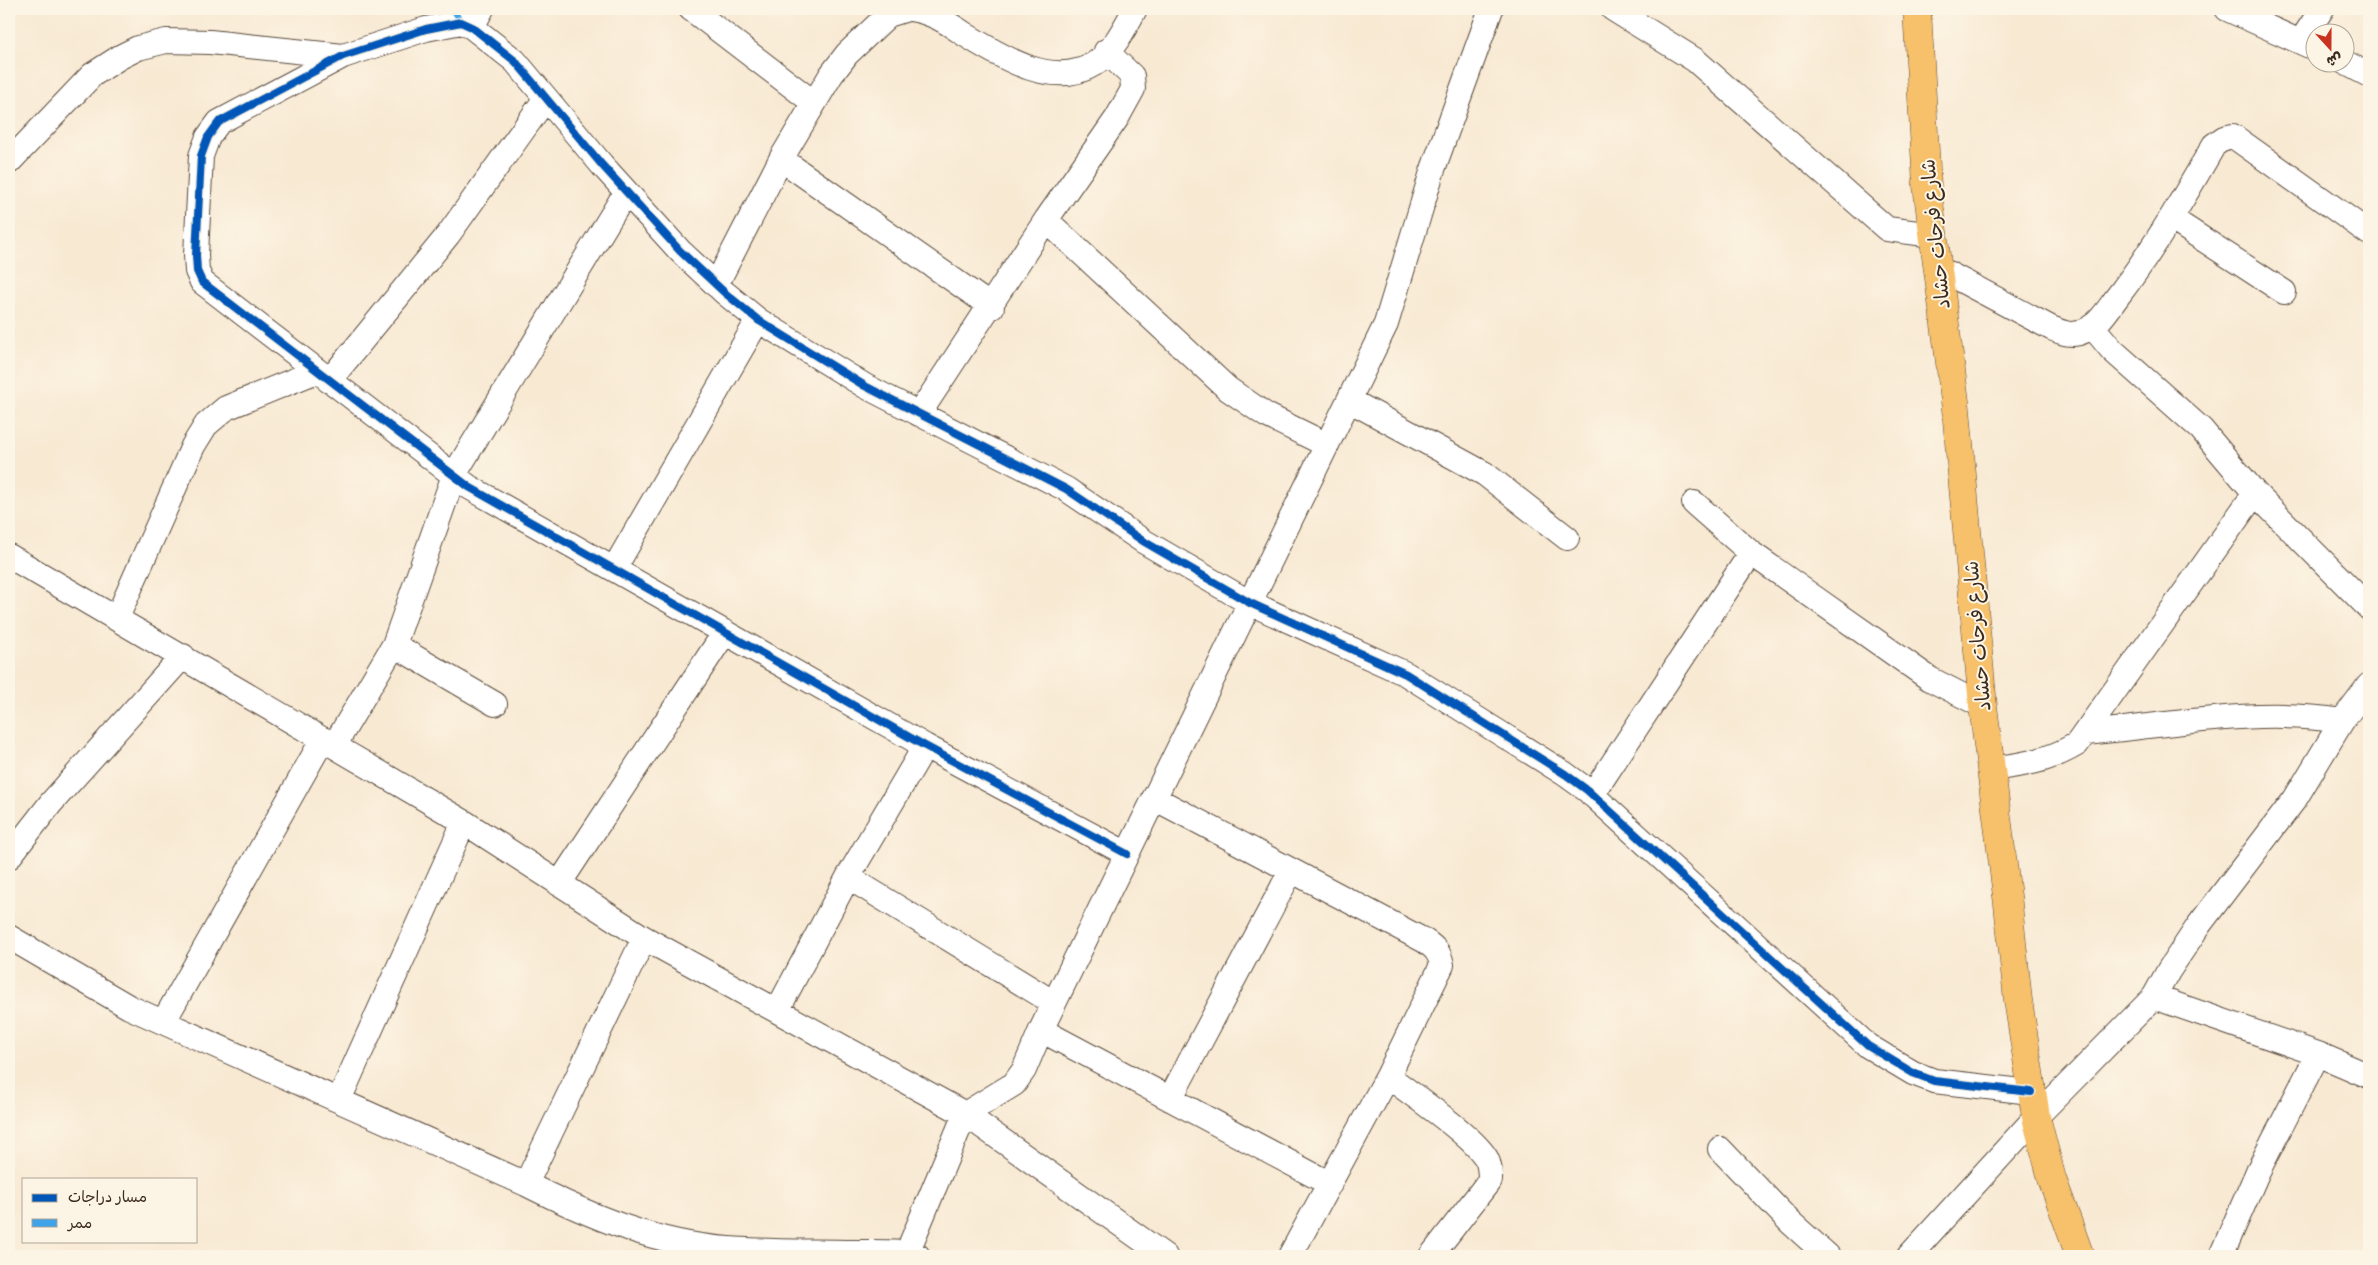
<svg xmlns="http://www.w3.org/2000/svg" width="2378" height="1265" font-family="'Indie Flower','Playpen Sans Arabic',sans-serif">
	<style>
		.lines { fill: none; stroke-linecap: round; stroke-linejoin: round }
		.minor-casing { stroke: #574739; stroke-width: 26 }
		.major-casing { stroke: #574739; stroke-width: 29 }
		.minor { stroke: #fff; stroke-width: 24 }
		.major { stroke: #f7c06b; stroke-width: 28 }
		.quiet { stroke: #3fa3ea; stroke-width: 6; stroke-dasharray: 12 6; stroke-linecap: butt }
		.cycleway-casing { stroke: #fcf5e5; stroke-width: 11 }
		.cycleway { stroke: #0057b8; stroke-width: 8 }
		.labels { text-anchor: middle; stroke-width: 4; stroke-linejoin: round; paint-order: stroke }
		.street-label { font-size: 20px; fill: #3b2a1e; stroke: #fcf5e5 }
	</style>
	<rect width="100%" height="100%" fill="#fcf5e5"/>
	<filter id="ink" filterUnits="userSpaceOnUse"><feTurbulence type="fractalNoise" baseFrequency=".02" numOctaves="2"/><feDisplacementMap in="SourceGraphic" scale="10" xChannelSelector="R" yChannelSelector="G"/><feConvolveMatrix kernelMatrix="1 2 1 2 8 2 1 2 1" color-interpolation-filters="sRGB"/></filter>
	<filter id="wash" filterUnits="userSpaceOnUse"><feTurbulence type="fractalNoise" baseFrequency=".0096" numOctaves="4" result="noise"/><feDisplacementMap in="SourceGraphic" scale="20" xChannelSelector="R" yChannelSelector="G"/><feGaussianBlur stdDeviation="1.12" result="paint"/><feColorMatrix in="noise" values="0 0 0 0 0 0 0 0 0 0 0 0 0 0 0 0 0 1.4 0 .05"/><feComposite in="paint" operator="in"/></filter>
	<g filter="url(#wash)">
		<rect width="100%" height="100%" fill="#f8e9d3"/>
	</g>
	<g filter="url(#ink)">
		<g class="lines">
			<defs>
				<path id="minor" d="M691,9l123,94
					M911,9c23,3 39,16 58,28 34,21 85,52 125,27 18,-11 32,-38 41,-55
					M1613,9l82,51 192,169 46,6
					M2227,9l89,40
					M472,27l10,-18
					M2301,41l21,-32
					M2344,62l25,13
					M781,159l211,148
					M9,162l83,-87 28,-18 18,-9 28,-7 44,1 133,14
					M2172,219l112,73
					M1046,220l182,169 38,26 61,30
					M1938,268l113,60c12,5 21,9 33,3 15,-6 24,-22 34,-35 36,-47 66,-99 96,-151l10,-7 9,-2 136,97
					M716,285l65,-126 50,-84 16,-21 41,-39 19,-6
					M2092,326l20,24 89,79 54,64 114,115
					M329,381l119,-146 98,-137
					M1349,400l136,74 82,64
					M919,414l127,-194 71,-102 16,-29 -1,-13 -26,-25
					M1694,503l57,50 179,126 53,27
					M9,556l455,266 180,116 321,176 200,142
					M614,569l144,-249
					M117,618l76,-172 13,-21 20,-17 91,-37
					M394,645l101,59
					M2086,733c84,-8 172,-26 256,-12
					M334,746l60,-101 60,-170 172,-283
					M1990,769c32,-4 59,-8 87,-25l178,-251
					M1592,795l159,-242
					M1154,798l271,143c10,7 15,12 17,24l-54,111 -98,180
					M1127,854l-202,-108 -456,-259 -267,-205 -5,-11 -1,-16 5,-99 7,-19 11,-15 124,-66 83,-27 35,-7 11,5 43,34 87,104 78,86 45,42 33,27 107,66 201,103 77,52 107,62 156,71 159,100 22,16 281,256 45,27 21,8 97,11
					M9,857l42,-54 132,-147
					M848,877l206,126
					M559,884l166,-252
					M9,937l120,70 397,177c64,32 129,60 202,65 41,3 84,2 125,3 22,0 44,-1 65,4
					M2154,997l164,57 51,22
					M777,1011l71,-134 77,-131
					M164,1021l159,-282
					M1041,1030l289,154
					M1388,1076c24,19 83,58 98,82 4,7 4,14 4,22l-59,76
					M1170,1099l121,-228
					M339,1100l125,-278
					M1720,1149l70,73 38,34
					M526,1184l118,-246
					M907,1253l58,-139 49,-30 10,-14 17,-40 345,-706 46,-152 59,-163
					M1909,1256l127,-139 118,-120 15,-27 30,-45 96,-126 47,-78 27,-36
					M2221,1256l37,-85 60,-117"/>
				<path id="major" d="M1917,9l10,177 29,223 27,297 25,198 10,96 18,117 16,62 28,77"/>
			</defs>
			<use href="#minor" class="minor-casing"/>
			<use href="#major" class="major-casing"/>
			<use href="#minor" class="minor"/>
			<use href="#major" class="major"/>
			<path class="quiet" d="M453,9l8,13"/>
			<defs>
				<path id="cycleway" d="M1127,854l-202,-108 -456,-259 -267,-205 -5,-11 -1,-16 5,-99 7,-19 11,-15 124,-66 83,-27 35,-7 11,5 43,34 87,104 78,86 45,42 33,27 107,66 201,103 77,52 107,62 156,71 159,100 22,16 281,256 45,27 21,8 97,11"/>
			</defs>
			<use href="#cycleway" class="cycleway-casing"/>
			<use href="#cycleway" class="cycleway"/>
		</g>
	</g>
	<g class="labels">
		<g class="street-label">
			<text transform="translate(1935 234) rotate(-96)" y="7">شارع فرحات حشاد</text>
			<text transform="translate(1977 636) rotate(-95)" y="7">شارع فرحات حشاد</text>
		</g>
	</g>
	<rect width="2378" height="1265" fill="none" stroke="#fcf5e5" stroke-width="30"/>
	<rect x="22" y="1178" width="175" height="65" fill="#fcf5e5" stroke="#afa495"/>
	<rect x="32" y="1194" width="25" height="8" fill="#0057b8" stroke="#afa495"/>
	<text x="68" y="1202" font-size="15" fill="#3b2a1e">مسار دراجات</text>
	<rect x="32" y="1219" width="25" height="8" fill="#3fa3ea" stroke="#afa495"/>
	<text x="68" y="1228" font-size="15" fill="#3b2a1e">ممر</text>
	<g transform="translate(2330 48) rotate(159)"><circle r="24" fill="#fcf5e5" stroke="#afa495"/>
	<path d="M0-4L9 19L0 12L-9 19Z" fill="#c8321e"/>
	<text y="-8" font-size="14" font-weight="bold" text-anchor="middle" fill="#3b2a1e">ش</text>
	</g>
</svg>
